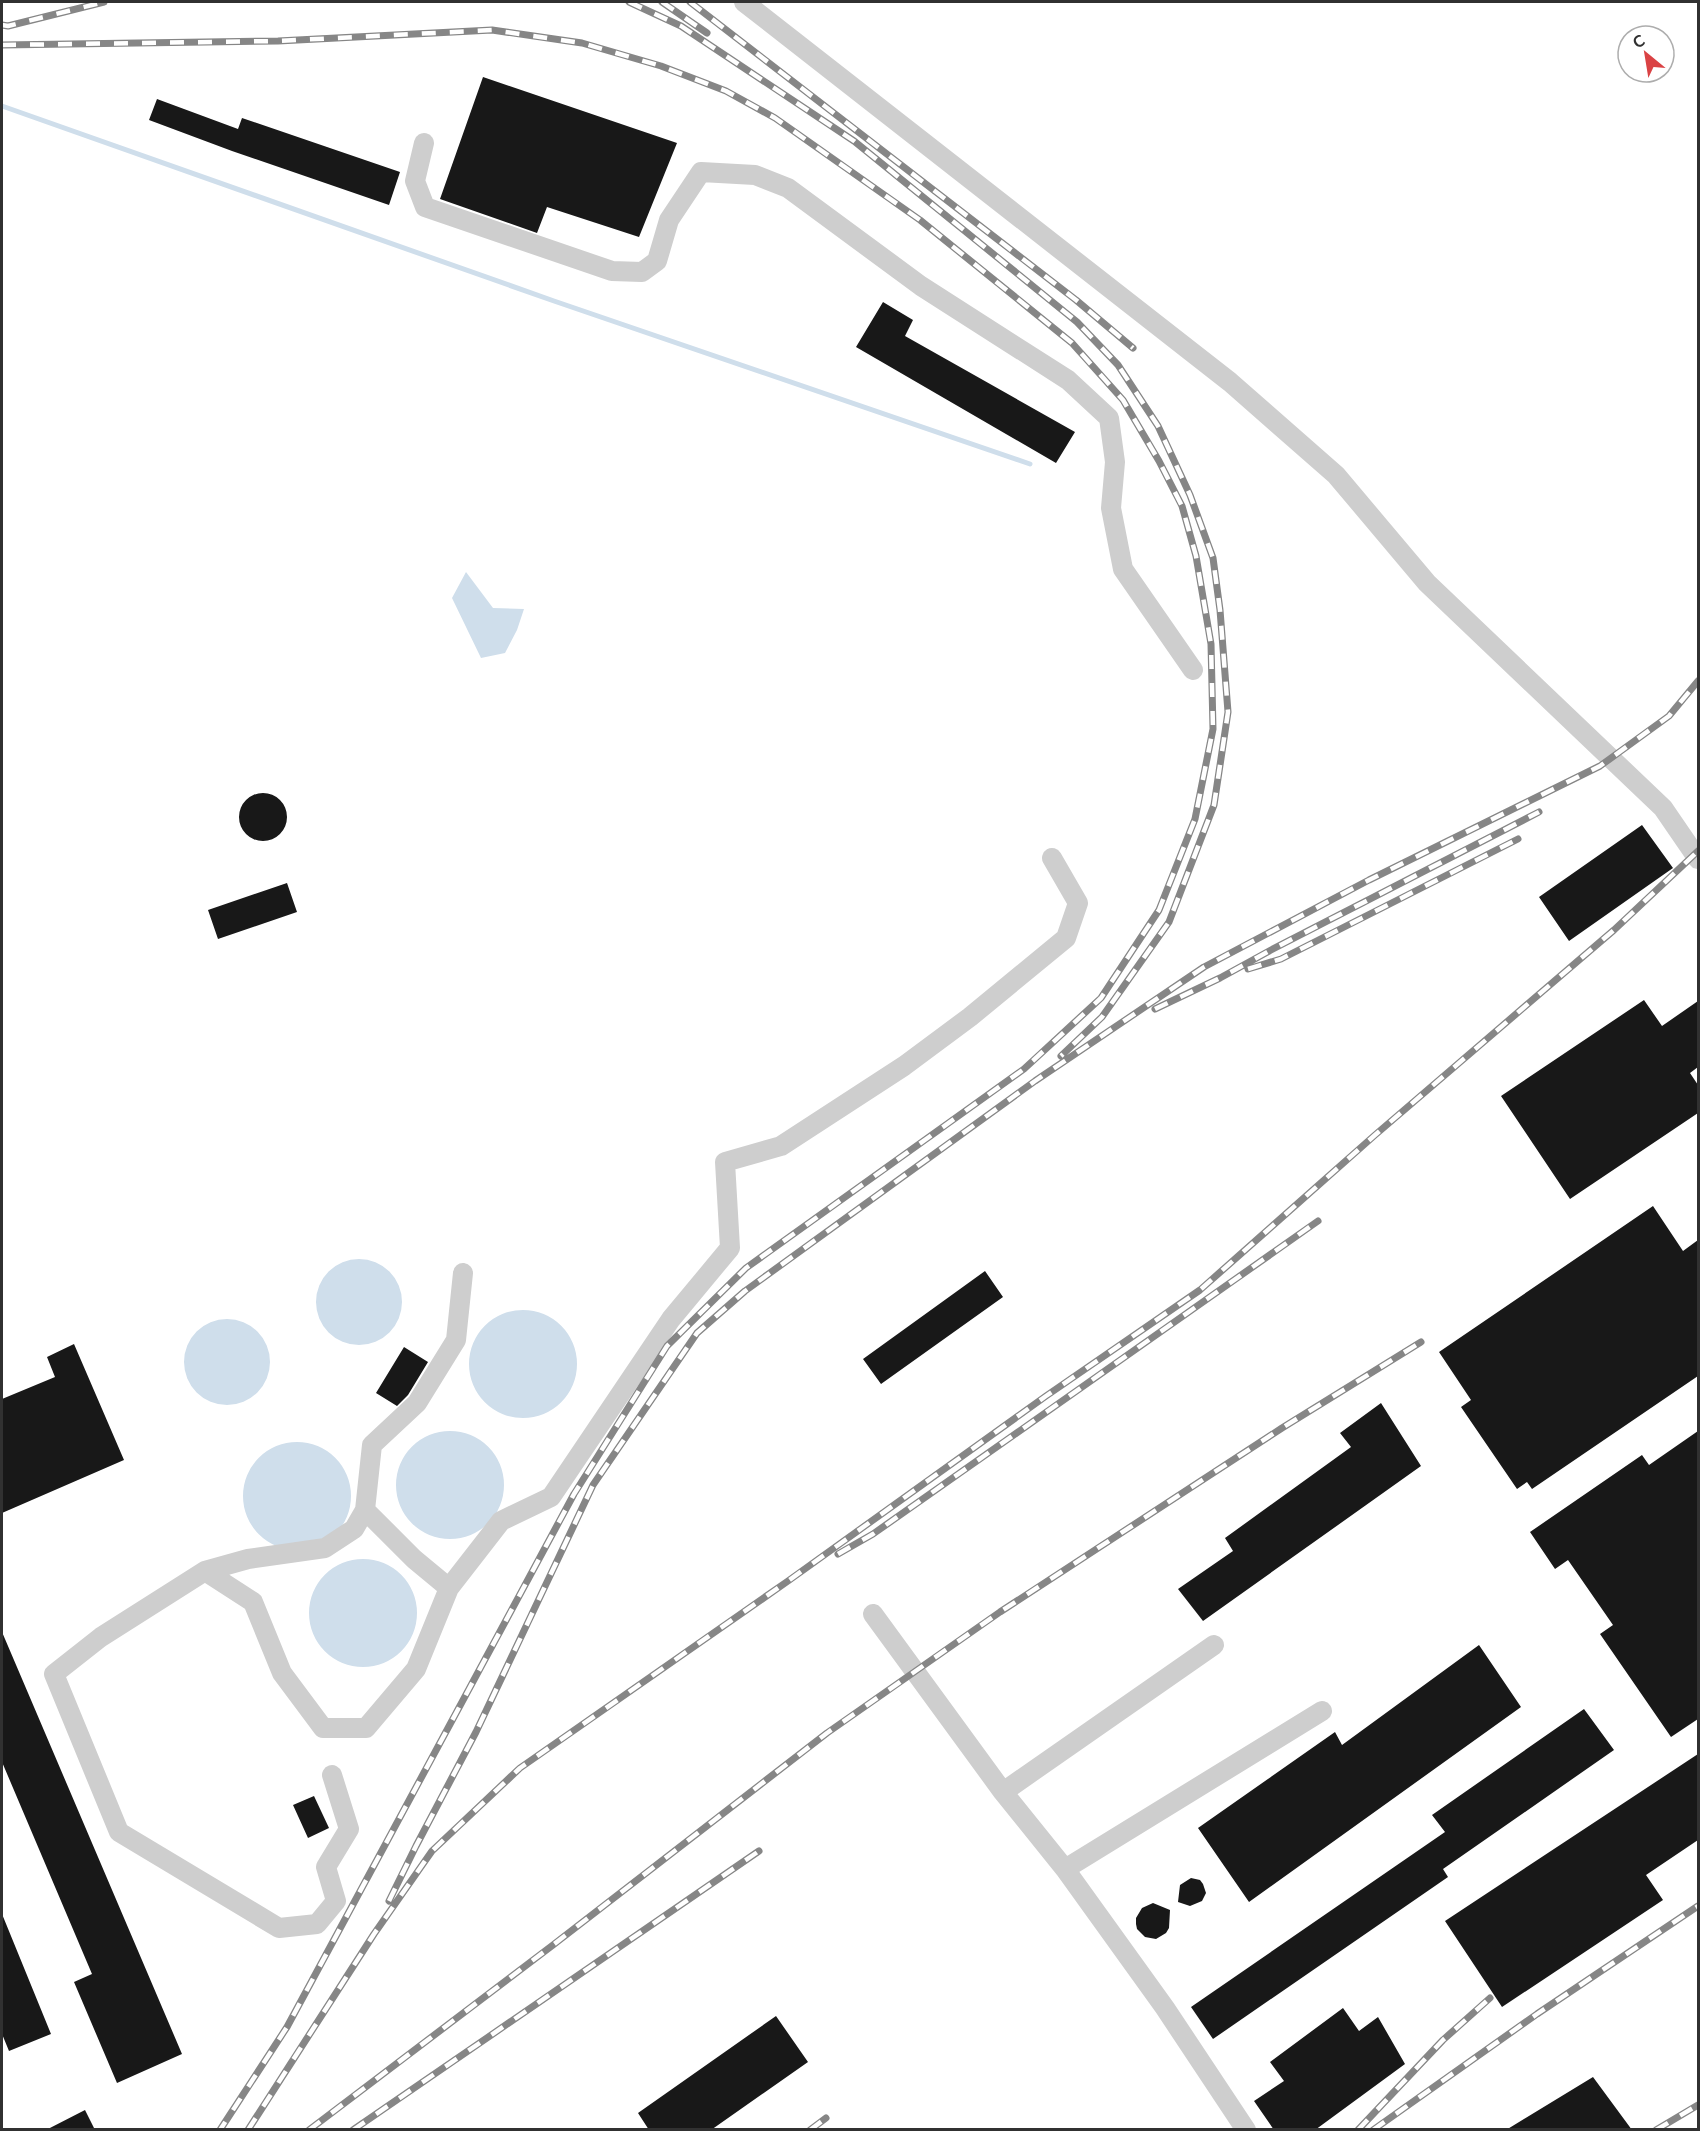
<svg xmlns="http://www.w3.org/2000/svg" width="1700" height="2131" font-family="'Nunito Sans',sans-serif">
	<style>
		.water { fill: #cfdeeb }
		.lines { fill: none; stroke-linecap: round; stroke-linejoin: round }
		.stream { stroke: #cfdeeb; stroke-width: 5 }
		.building { fill: #181818 }
		.minor { stroke: #cecece; stroke-width: 20 }
		.rail-casing { stroke: #868686; stroke-width: 7 }
		.rail { stroke: #fff; stroke-width: 4.5; stroke-dasharray: 14; stroke-linecap: butt }
	</style>
	<rect width="100%" height="100%" fill="#fff"/>
	<path class="water" d="M466,572l27,36 31,1 -7,21 -12,23 -24,5 -29,-60z
		M316 1302a43 43 0 1 1 86 0a43 43 0 1 1-86 0Z
		M469 1364a54 54 0 1 1 108 0a54 54 0 1 1-108 0Z
		M184 1362a43 43 0 1 1 86 0a43 43 0 1 1-86 0Z
		M396 1485a54 54 0 1 1 108 0a54 54 0 1 1-108 0Z
		M243 1496a54 54 0 1 1 108 0a54 54 0 1 1-108 0Z
		M309 1613a54 54 0 1 1 108 0a54 54 0 1 1-108 0Z"/>
	<g class="lines">
		<path class="stream" d="M2,106l552,195 476,163"/>
	</g>
	<path class="building" d="M483,77l194,66 -38,94 -92,-30 -10,26 -97,-34z
		M157,99l81,30 4,-11 158,54 -11,33 -157,-54 -83,-31z
		M883,302l30,18 -8,16 170,96 -19,31 -200,-116z
		M239 817a24 24 0 1 1 48 0a24 24 0 1 1-48 0Z
		M1642,825l31,43 -104,73 -30,-44z
		M287,883l10,29 -79,27 -10,-29z
		M1644,1000l18,26 36,-25v66l-8,6 8,12v28l-128,86 -69,-103z
		M1653,1206l30,45 15,-11v136l-166,113 -5,-7 -10,7 -56,-82 10,-7 -32,-48z
		M985,1271l18,26 -122,87 -18,-25z
		M74,1344l50,116 -122,53v-114l53,-22 -8,-20z
		M404,1347l24,15 -20,33 -11,11 -21,-13z
		M1381,1403l40,63 -218,155 -25,-32 55,-38 -8,-13 126,-91 -11,-14z
		M1698,1431v288l-27,18 -71,-103 13,-9 -45,-65 -13,9 -25,-37 112,-77 7,10z
		M2,1632l180,422 -65,29 -43,-101 18,-8 -90,-212z
		M1479,1645l42,62 -272,195 -51,-74 137,-96 7,13z
		M1584,1709l30,41 -171,119 5,8 -235,162 -22,-32 254,-175 -13,-17z
		M1698,1754v86l-52,35 17,25 -161,107 -57,-86z
		M314,1796l15,32 -21,10 -15,-33z
		M1191,1878l9,2 3,4 3,9 -4,8 -12,5 -12,-4 2,-17z
		M1153,1903l17,7 -1,18 -3,5 -10,6 -11,-2 -8,-8 -1,-5v-6l6,-10z
		M2,1914l49,120 -42,17 -7,-17z
		M1343,2008l16,23 19,-14 27,47 -90,66h-41l-20,-29 30,-20 -14,-19z
		M776,2016l32,46 -97,68h-62l-11,-17z
		M1593,2077l39,53h-126z
		M85,2110l10,20h-49z"/>
	<g class="lines">
		<path class="minor" d="M744,2l486,380 106,93 91,108 236,225 35,51
			M424,143l-9,38 10,26 187,64 30,1 15,-11 12,-41 32,-48 54,3 33,13 133,98 147,94 41,38 6,44 -4,46 12,61 70,101
			M205,1571l48,31 29,71 41,55h43l50,-59 33,-81 52,-67 50,-24 120,-178 59,-71 -5,-86 56,-16 123,-80 66,-49 96,-79 12,-35 -26,-45
			M449,1588l-35,-29 -49,-49 7,-65 45,-42 39,-63 7,-67
			M873,1614l130,178 62,77 100,139 81,122
			M332,1775l17,54 -23,38 10,34 -19,23 -38,4 -160,-96 -65,-158 47,-37 104,-66 43,-12 77,-11 29,-19 11,-19
			M1003,1792l211,-147
			M1065,1869l257,-158"/>
		<defs>
			<path id="rail" d="M629,2l52,24 173,115 223,181 41,43 40,61 32,69 23,63 7,52 8,102 -14,93 -45,117 -67,95 -41,39
				M662,2l45,31
				M690,2l386,298 57,48
				M2,25l6,1 96,-24
				M2,45l276,-4 214,-11 90,13 79,23 65,25 49,27 145,102 152,123 51,57 36,61 23,45 14,50 15,88 2,85 -18,90 -36,91 -58,88 -77,71 -278,199 -79,78 -93,148 -287,533 -67,103
				M1248,969l33,-10 237,-120
				M1155,1009l65,-31 51,-28 268,-138
				M838,1554l35,-20 445,-313
				M389,1901l27,-55 60,-114 117,-247 104,-152 48,-42 290,-210 169,-114 165,-87 231,-114 69,-50 29,-35
				M248,2130l126,-196 58,-83 88,-83 268,-187 258,-185 154,-106 175,-155 239,-205 84,-79
				M309,2130l244,-185 274,-212 173,-121 282,-184 139,-86
				M353,2130l406,-279
				M810,2130l16,-12
				M1358,2130l85,-90 47,-42
				M1373,2130l164,-116 161,-108
				M1656,2130l42,-25"/>
		</defs>
		<use href="#rail" class="rail-casing"/>
		<use href="#rail" class="rail"/>
	</g>
	<rect width="1700" height="2131" fill="none" stroke="#313131" stroke-width="6"/>
	<g transform="translate(1646 54) rotate(330)"><circle r="28" fill="#ffffff" stroke="#adadad" stroke-width="1.5"/>
	<path d="M0-4.5L10 22L0 15L-10 22Z" fill="#da4244"/>
	<text y="-9" font-size="16" font-weight="bold" text-anchor="middle" fill="#313131">С</text>
	</g>
</svg>
